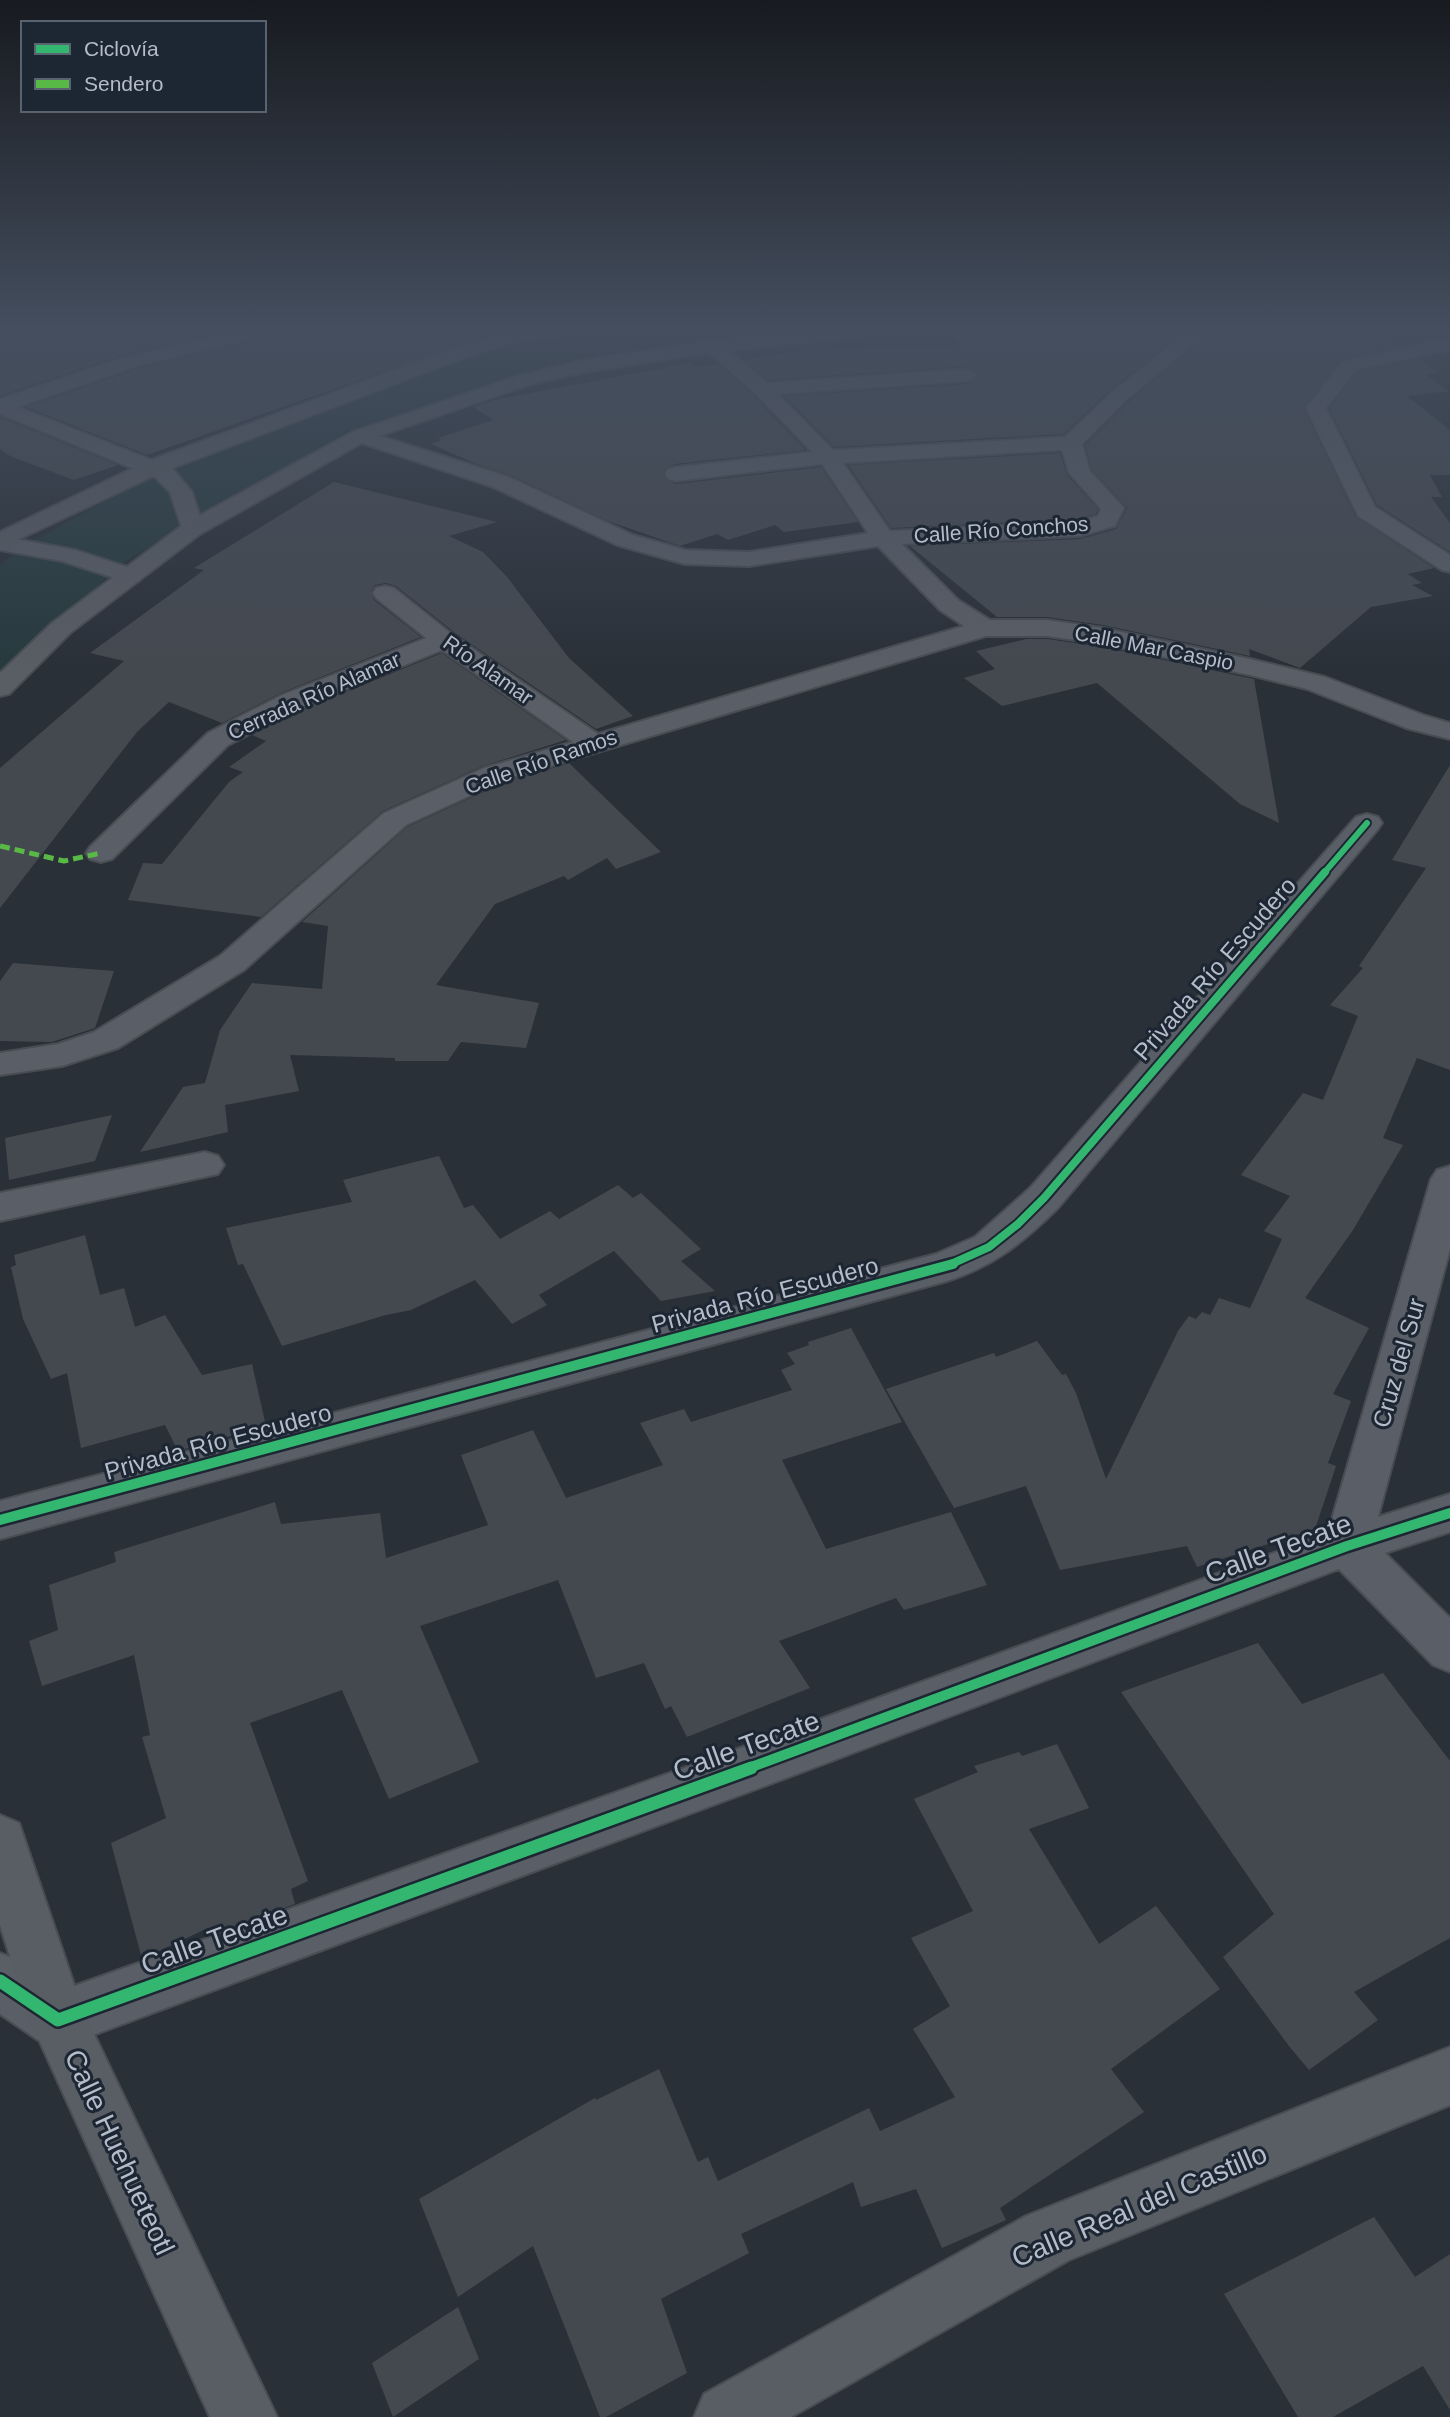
<svg xmlns="http://www.w3.org/2000/svg" width="1450" height="2417" font-family="Helvetica,sans-serif">
	<style>
		.green { fill: #273a3e }
		.building { fill: #444950 }
		.lines { fill: none; stroke-linecap: round; stroke-linejoin: round }
		.street-casing { stroke: #484c53; stroke-width: 4 }
		.secondary-casing { stroke: #484c53; stroke-width: 4 }
		.street { fill: #5a5e66; fill-rule: evenodd }
		.secondary { fill: #595d64; fill-rule: evenodd }
		.quiet { stroke: #58b947; stroke-width: 5; stroke-dasharray: 10 5; stroke-linecap: butt }
		.cycleway-far3-casing { stroke: #1d2633; stroke-width: 10 }
		.cycleway-far2-casing { stroke: #1d2633; stroke-width: 12 }
		.cycleway-far1-casing { stroke: #1d2633; stroke-width: 15 }
		.cycleway-casing { stroke: #1d2633; stroke-width: 18 }
		.cycleway-far3 { stroke: #33b770; stroke-width: 6 }
		.cycleway-far2 { stroke: #33b770; stroke-width: 8 }
		.cycleway-far1 { stroke: #33b770; stroke-width: 10 }
		.cycleway { stroke: #33b770; stroke-width: 13 }
		.labels { text-anchor: middle; stroke-width: 6; stroke-linejoin: round; paint-order: stroke }
		.far-street-label { font-size: 21px; fill: #b4bcc9; stroke: #1d2633 }
		.street-label { font-size: 24px; fill: #b4bcc9; stroke: #1d2633 }
		.near-street-label { font-size: 28px; fill: #b4bcc9; stroke: #1d2633 }
	</style>
	<rect width="100%" height="100%" fill="#2a3038"/>
	<path class="green" d="M595,331h221l-192,21 -90,16 -186,63 -221,129 -127,113v-107l19,-17 119,-66 135,-56 219,-79z"/>
	<path class="building" d="M0,331h224l-99,23 -125,42z
		M271,331h216l1,4 -341,120 -121,-48 114,-39 128,-30z
		M947,331h238l-75,59 -46,44 -230,13 -50,-51 183,-12 12,-10 -12,-8 -199,14 -24,-20 50,-8 167,-7z
		M1213,331h173l17,14 -63,15 -36,49 52,108 78,51 -26,6 14,9 -10,2 21,11 -62,11 -71,61 -51,-19 1,7 -147,-31 -56,-8h-50l-87,-71 170,-7 36,-10 11,-21 -35,-38 -7,-25 43,-43z
		M1419,359l19,14 -13,1 23,17 -41,5 43,34v45h-20l12,22h-11l19,26v29l-73,-47 -48,-97 28,-36z
		M691,363l5,4 22,-3 35,31 53,55 -131,14 -9,4 -3,5 3,7 10,4 145,-17 37,55 -74,10 -9,-7 -47,15 -11,-6 -37,12 -72,-25 -98,-46 -36,-12 -43,-19 11,-4 -4,-2 55,-18 -20,-13 21,-7z
		M0,417l118,48 -44,15 -64,-24 -10,-7z
		M1060,453l7,22 31,34 -2,5 -18,5 -187,9 -43,-63z
		M334,482l163,40 -48,14 34,16 24,25 62,81 64,58 -37,13 -141,-96 -59,-47 -10,-3 -11,2 -4,7 3,8 47,37 -140,56 -59,30 -53,-21 -32,30 -137,176v-140l124,-107 -34,-8 114,-83 -10,-2z
		M1026,639h21l56,8 151,32 25,144 -39,-19 -143,-121 -95,23 -38,-28 31,-9 -19,-18z
		M442,653l124,87 -83,26 -100,45 -122,106 -133,-17 15,-37 19,1 67,-82 14,-10 -14,-5 37,-26 -14,-6 51,-26z
		M569,763l92,89 -45,17 -9,-11 -39,22 -4,-4 -69,28 -59,81 103,18 -13,45 -65,-6 -13,19h-53v-3l-105,-3 9,36 -74,14 3,27 -88,20 43,-65 22,-4 15,-53 32,-47 70,6 6,-63 -26,-4 105,-95 98,-45z
		M1450,765v305l-33,-12 -34,80 20,7 -50,85 -48,68 64,30 -36,66 18,7 -23,62 8,3 -21,63 -118,38 -10,-21 -127,24 -34,-84 -72,22 -68,-119 108,-36 2,4 41,-16 25,34 4,-1 10,19 30,86 72,-148 11,-15 7,3 6,-7 8,3 9,-17 31,10 32,-69 -18,-8 26,-35 -49,-21 62,-82 20,7 35,-84 -28,-11 33,-37 -4,-2 67,-98 -34,-8z
		M13,963l101,8 -19,57 -43,14 -52,-1v-60z
		M112,1115l-17,46 -86,19 -4,-42z
		M439,1156l25,52 9,-3 27,34 50,-28 9,8 59,-34 15,13 8,-5 60,56 -20,12 34,30 -54,10 -47,-50 -75,44 8,10 -35,19 -37,-44 -64,30 -25,5 -104,31 -39,-82 -5,1 -12,-37 126,-26 -9,-22z
		M85,1235l15,60 24,-7 11,39 30,-12 37,60 50,-11 14,62 -88,25 -13,-26 -84,23 -14,-75 -16,6 -28,-60 -12,-52 5,-2 -2,-10z
		M851,1328l51,94 -120,38 44,89 125,-37 36,73 -83,25 -8,-12 -117,43 31,47 -123,49 -16,-31 -6,3 -21,-46 -48,15 -38,-98 -138,46 59,136 -90,37 -47,-109 -92,33 58,158 -17,8 4,15 -85,31 -2,-7 -66,31 -31,-116 55,-25 -24,-81 8,-2 -16,-80 -92,31 -13,-45 29,-11 -9,-45 67,-23 -2,-10 161,-50 6,22 99,-11 6,45 102,-33 -27,-70 72,-25 33,68 97,-33 -23,-42 44,-14 7,13 101,-32 -11,-20 14,-6 -8,-11 22,-8 -1,-3z
		M1258,1643l44,61 81,-31 67,88v177l-96,54 24,28 -69,50 -20,-24 -66,-89 51,-43 -153,-222z
		M1057,1744l32,64 -60,21 70,115 57,-38 64,83 -109,80 33,43 -144,96 6,12 -64,28 -26,-59 -55,18 -8,-25 -112,52 8,19 -88,46 26,74 -81,44h-6l-67,-171 -75,51 -39,-98 176,-101 1,2 63,-31 39,93 10,-5 10,24 151,-73 11,23 75,-34 -42,-68 37,-23 -39,-68 62,-27 -59,-112 64,-27 -4,-6 45,-14 3,4z
		M1374,2217l41,60 35,-23v156l-27,-44 -90,51h-35l-74,-123z
		M458,2307l21,52 -86,58 -21,-54z"/>
	<g class="lines">
		<defs>
			<path id="street" d="M236,331h33l-2,4 -128,30 -121,42 154,61 20,24 12,37 -4,5h-16l-14,-42 -14,-14 -156,-64v-15l126,-42z
				M1189,331h21l-84,69 -44,44 8,27 34,37 -9,18 -35,10 -178,8 56,56 32,20h57l56,8 147,31 75,18 101,39 24,7v16l-44,-11 -99,-39 -57,-14 -147,-31 -56,-8h-61l-482,144 -98,45 -162,145 -126,78 -56,18 -62,9v-22l58,-9 36,-12 126,-76 164,-143 100,-45 89,-26 -131,-92 -140,57 -74,38 -116,114 -11,3 -11,-3 -4,-6 4,-6 118,-114 74,-38 144,-57 -50,-40 -3,-5 3,-5 9,-2 9,2 59,47 145,99 366,-108 -24,-16 -62,-64 -129,20 -64,-2 -68,-19 -124,-58 -140,-47 -4,-4 4,-4h14l142,45 124,58 53,15 63,2 119,-19 -46,-69 -146,17 -8,-2 -3,-5 3,-5 8,-2 136,-15 -57,-59 -49,-43 -3,-4 3,-4h14l47,41 200,-14 10,6 -10,6 -189,13 55,56 232,-13 47,-45zM1062,450l7,23 32,36 -3,7 -20,6 -188,9 -47,-68z
				M1450,337v12l-94,21 -30,38 49,99 75,48v17l-8,-2 -84,-54 -52,-108 36,-46z
				M0,536l75,14 64,21 3,5 -3,5 -9,2 -68,-22 -62,-11z
				M1367,814l11,3 4,6 -4,6 -320,379c-35,34 -63,58 -111,73l-947,258v-38l936,-247 39,-17 55,-49 326,-371z
				M205,1152l13,4 6,9 -6,9 -218,47v-28z
				M1450,1166v83l-72,268 72,-23v38l-65,21 65,65v54l-17,-7 -94,-96 -518,196 -763,283 -20,-8 -38,-26v-61l20,8 43,29 758,-271 507,-186 103,-354 6,-9z"/>
			<path id="secondary" d="M513,331h52l-2,4 -48,7 -49,15 -304,115 -162,76v-16l146,-70 306,-113z
				M803,331h65l-9,6 -146,15 -133,21 -49,11 -164,56 -167,94 -130,99 -61,61 -9,2v-23l52,-50 132,-99 169,-92 165,-56 62,-15 133,-21z
				M0,1815l19,8 64,188 194,406h-67l-180,-397 -30,-95z
				M1450,2047v58l-381,155 -278,157h-97l10,-23 322,-178z"/>
		</defs>
		<use href="#street" class="street-casing"/>
		<use href="#secondary" class="secondary-casing"/>
		<use href="#street" class="street"/>
		<use href="#secondary" class="secondary"/>
		<path class="quiet" d="M0,846l64,15 37,-8"/>
		<defs>
			<path id="cycleway-far3" d="M1324,873l43,-50"/>
			<path id="cycleway-far2" d="M949,1265l40,-18 29,-23 26,-26 281,-326"/>
			<path id="cycleway-far1" d="M0,1520l953,-256
				M746,1769l601,-223 103,-33"/>
			<path id="cycleway" d="M0,1981l58,39 693,-252"/>
		</defs>
		<use href="#cycleway-far3" class="cycleway-far3-casing"/>
		<use href="#cycleway-far2" class="cycleway-far2-casing"/>
		<use href="#cycleway-far1" class="cycleway-far1-casing"/>
		<use href="#cycleway" class="cycleway-casing"/>
		<use href="#cycleway-far3" class="cycleway-far3"/>
		<use href="#cycleway-far2" class="cycleway-far2"/>
		<use href="#cycleway-far1" class="cycleway-far1"/>
		<use href="#cycleway" class="cycleway"/>
	</g>
	<linearGradient id="sky" x2="0" y2="1"><stop stop-color="#171a1f"/><stop offset="0.49" stop-color="#444e5e"/><stop offset="1" stop-color="#444e5e" stop-opacity="0"/></linearGradient>
	<rect width="1450" height="670" fill="url(#sky)"/>
	<g class="labels">
		<g class="far-street-label">
			<text transform="translate(1001 530) rotate(-4)" y="7">Calle Río Conchos</text>
			<text transform="translate(1154 648) rotate(11)" y="7">Calle Mar Caspio</text>
			<text transform="translate(488 670) rotate(35)" y="7">Río Alamar</text>
			<text transform="translate(314 696) rotate(-24)" y="7">Cerrada Río Alamar</text>
			<text transform="translate(541 762) rotate(-19)" y="7">Calle Río Ramos</text>
		</g>
		<g class="street-label">
			<text transform="translate(1215 969) rotate(-49)" y="8">Privada Río Escudero</text>
			<text transform="translate(765 1295) rotate(-15)" y="8">Privada Río Escudero</text>
			<text transform="translate(1399 1363) rotate(-74)" y="8">Cruz del Sur</text>
			<text transform="translate(218 1442) rotate(-15)" y="8">Privada Río Escudero</text>
		</g>
		<g class="near-street-label">
			<text transform="translate(1278 1548) rotate(-20)" y="10">Calle Tecate</text>
			<text transform="translate(746 1745) rotate(-20)" y="10">Calle Tecate</text>
			<text transform="translate(214 1939) rotate(-20)" y="10">Calle Tecate</text>
			<text transform="translate(120 2152) rotate(65)" y="10">Calle Huehueteotl</text>
			<text transform="translate(1139 2205) rotate(-23)" y="10">Calle Real del Castillo</text>
		</g>
	</g>
	<rect x="21" y="21" width="245" height="91" fill="#1d2633" stroke="#59626f" stroke-width="2"/>
	<rect x="35" y="44" width="35" height="10" fill="#33b770" stroke="#59626f" stroke-width="2"/>
	<text x="84" y="56" font-size="21" fill="#b4bcc9">Ciclovía</text>
	<rect x="35" y="79" width="35" height="10" fill="#58b947" stroke="#59626f" stroke-width="2"/>
	<text x="84" y="91" font-size="21" fill="#b4bcc9">Sendero</text>
</svg>
